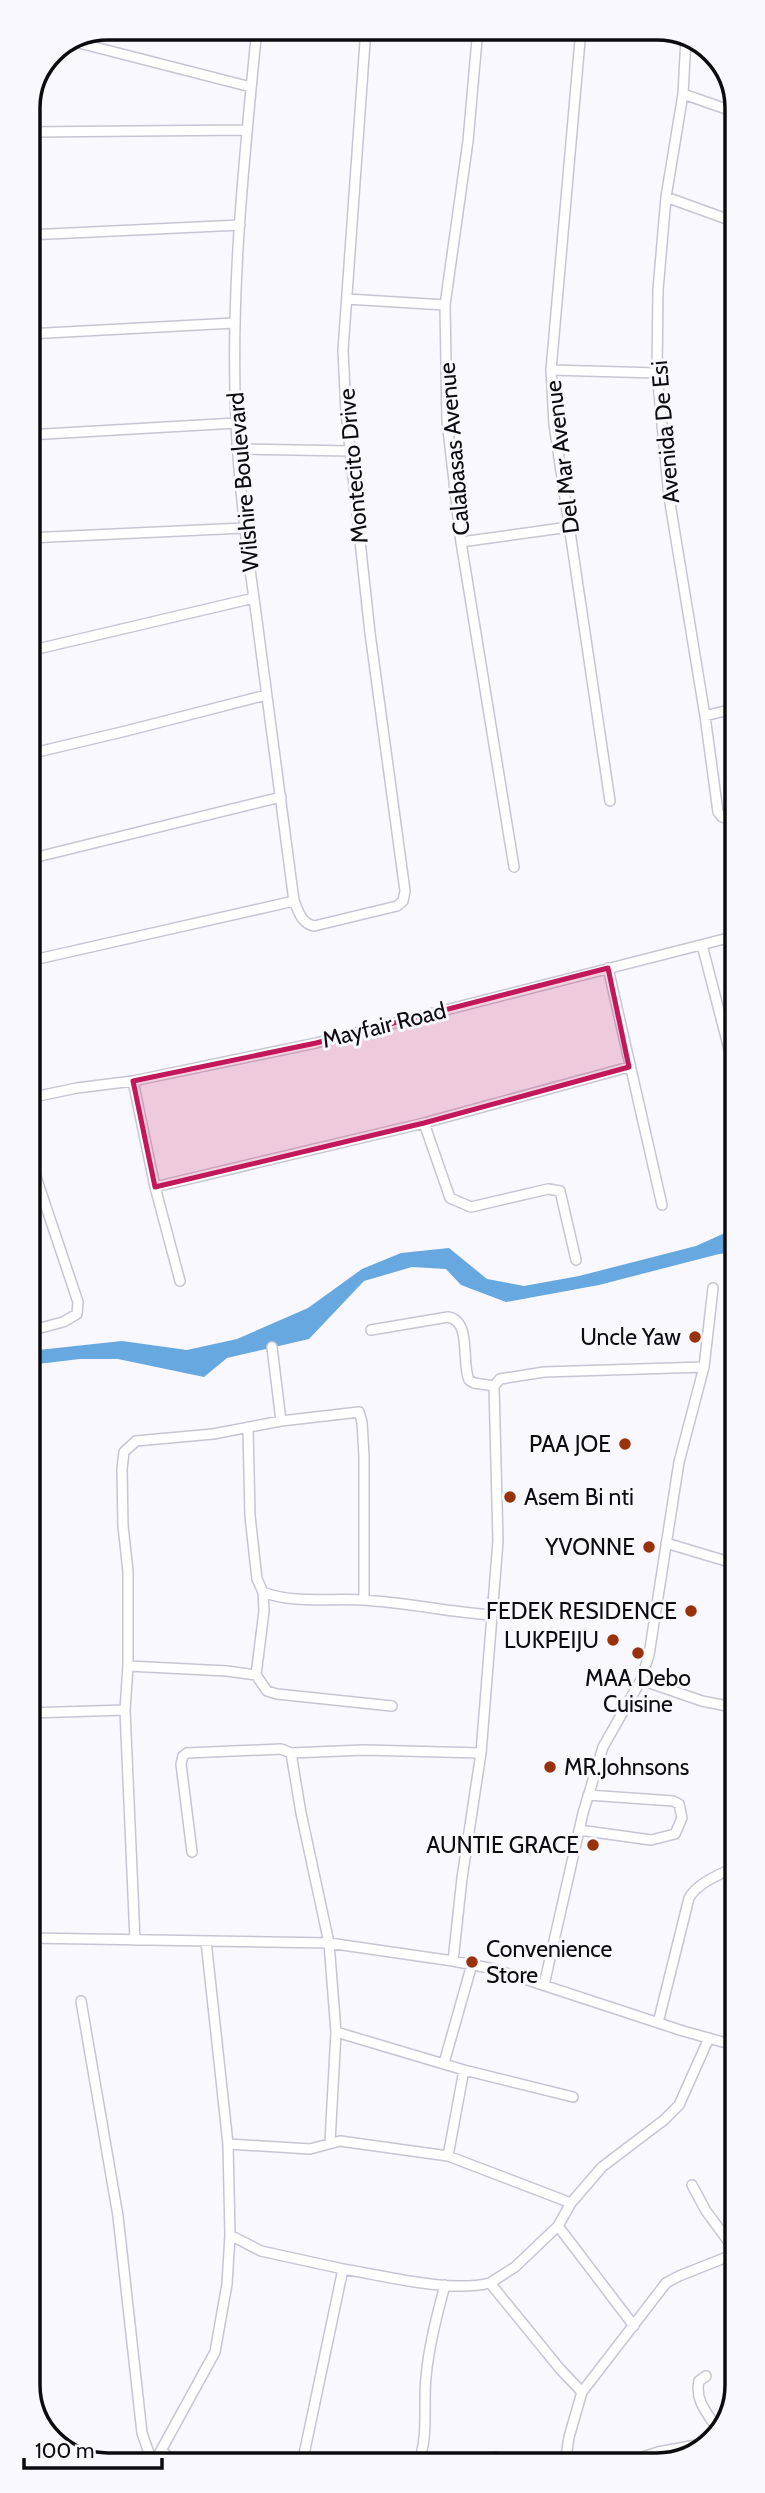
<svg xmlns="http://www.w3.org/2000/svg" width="765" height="2493" font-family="Cabin,sans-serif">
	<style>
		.water { fill: #67a8e0 }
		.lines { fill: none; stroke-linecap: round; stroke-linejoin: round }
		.minor-casing { stroke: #c6c5d4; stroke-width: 12 }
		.minor { stroke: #fff; stroke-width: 9 }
		.marked { fill: #c2185b; fill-opacity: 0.2; stroke: #c2185b; stroke-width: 5; stroke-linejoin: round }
		.poi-dot { fill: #98320b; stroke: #f8f8fe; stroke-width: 2.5 }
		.labels { text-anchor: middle; stroke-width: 6; stroke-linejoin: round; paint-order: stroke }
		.street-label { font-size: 23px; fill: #0c0c10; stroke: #f8f8fe }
		.poi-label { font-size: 23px; fill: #0c0c10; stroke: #f8f8fe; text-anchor: end }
		.rim { fill: none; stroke: #0c0c10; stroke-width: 3.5 }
	</style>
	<rect width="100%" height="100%" fill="#f8f8fe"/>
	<path class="water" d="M736,1228v24l-17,2 -120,31 -93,17 -45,-17 -15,-16 -34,-2 -48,14 -55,58 -82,19 -23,19 -86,-18h-38l-51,6v-14l93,-10 65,9 50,-11 71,-31 54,-39 39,-16 48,-5 38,31 37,7 55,-10 117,-30z"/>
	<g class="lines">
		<defs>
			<path id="minor" d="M257,28c-13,132 -27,263 -21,396 3,63 11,126 20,189 12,96 26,192 38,288 5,11 7,22 20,25l83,-20 6,-5 2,-10 -35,-258 -24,-221 -3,-62 23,-322
				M478,28l-10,113 -23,164 2,116 14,121 53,325
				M581,29l-30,341 3,54 56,377
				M645,29l41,11
				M686,38l-3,56 -17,103 -8,93 -1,83 12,124 36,219 13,96 4,5 14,3
				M75,42l176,45
				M683,94l52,18
				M28,132l218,-2
				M666,197l69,25
				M28,235l212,-10
				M347,299l98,6
				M28,334l206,-11
				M551,370l106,3
				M28,435l208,-12
				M237,449l112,2
				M28,538l216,-10
				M461,542l108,-15
				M29,651l225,-53
				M705,716l31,-8
				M29,754l97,-23 140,-36
				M29,859l252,-62
				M702,945l34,131
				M29,961l265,-60
				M608,968l54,237
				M133,1081l22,106 25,94
				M29,1098l48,-10 56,-7 183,-38 420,-107
				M424,1123l26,75 21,9 77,-18 12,2 16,69
				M29,1142l5,29 44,131 -1,12 -14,8 -34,9
				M155,1187l269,-64 205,-56
				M371,1330l77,-13c24,4 13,45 21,63l5,3 20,3 6,-7 44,-7 160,-5 -25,95 -30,193 -8,25 -38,67 -20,66 -39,172
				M272,1347l9,74
				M704,1367l9,-79
				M248,1427l2,89 7,63 6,13 1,19 -8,64 11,16 10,3 115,12
				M666,1543l70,21
				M263,1592c30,12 66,6 98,8 44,2 87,12 131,15
				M128,1666l99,5 29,4
				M641,1680l61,21 35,7
				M29,1713l96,-3
				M291,1753l73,-3 117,3
				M731,1758l6,-16
				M579,1830l72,10 24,-6 7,-16 -3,-14 -6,-3 -85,-6
				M192,1852l-11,-88 2,-8 4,-3 94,-4 10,4 10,60 28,130 7,89 -6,110
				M29,1938l300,5 124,18 41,8 189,62 54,15
				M135,1940l-10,-230 3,-44v-95l-5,-45 -1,-57 2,-17 12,-11 77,-7 68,-13 78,-9 3,10 2,34v144
				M453,1961l9,-83 19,-125 17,-212 -4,-155
				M81,2001l37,215 24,217 11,32
				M658,2023l31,-125c8,-15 32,-25 48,-31
				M336,2032l128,38 109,27
				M729,2043l8,-49
				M444,2063l28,-99
				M228,2144l82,5 30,-8 108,15 123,47
				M448,2156l16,-86
				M692,2185l14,26 31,42
				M558,2226l76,100
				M230,2235l31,16 82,18
				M490,2283l25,-16 43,-41 13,-23 31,-36 62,-47 15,-15 30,-67
				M706,2376l-7,5c-5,21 11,35 20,50
				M582,2392l84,-109 13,-7 58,-23
				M161,2450l16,15
				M496,2457l6,7
				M625,2463l33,-11 49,-9
				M302,2464l41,-195c43,7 106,24 147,14l70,86 22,23 -13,45 -4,27
				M418,2464c11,-28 5,-58 8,-87 3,-32 11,-62 19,-92
				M153,2465l62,-113 12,-68 3,-49 -2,-91 -22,-203"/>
		</defs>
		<use href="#minor" class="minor-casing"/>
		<use href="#minor" class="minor"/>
	</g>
	<path class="marked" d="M608,968l21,99 -205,56 -269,64 -22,-106 183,-38z"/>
	<g class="poi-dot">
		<circle cx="695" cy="1337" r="7"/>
		<circle cx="625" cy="1444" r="7"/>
		<circle cx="510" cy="1497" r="7"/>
		<circle cx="649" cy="1547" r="7"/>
		<circle cx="691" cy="1611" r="7"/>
		<circle cx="613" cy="1640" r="7"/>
		<circle cx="638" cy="1653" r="7"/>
		<circle cx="550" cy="1767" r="7"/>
		<circle cx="593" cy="1845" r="7"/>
		<circle cx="472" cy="1962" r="7"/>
	</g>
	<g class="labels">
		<g class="street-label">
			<text transform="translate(665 432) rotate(-95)" y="8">Avenida De Esi</text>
			<text transform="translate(454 449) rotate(-95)" y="8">Calabasas Avenue</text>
			<text transform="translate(562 457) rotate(-97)" y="8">Del Mar Avenue</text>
			<text transform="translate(353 466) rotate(-95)" y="8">Montecito Drive</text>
			<text transform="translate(243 482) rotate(-95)" y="8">Wilshire Boulevard</text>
			<text transform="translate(384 1025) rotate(-14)" y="8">Mayfair Road</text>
		</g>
		<g class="poi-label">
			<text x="681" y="1345">Uncle Yaw</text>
			<text x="611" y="1452">PAA JOE</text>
			<text x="524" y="1505" text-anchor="start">Asem Bi nti</text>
			<text x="635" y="1555">YVONNE</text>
			<text x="677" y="1619">FEDEK RESIDENCE</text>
			<text x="599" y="1648">LUKPEIJU</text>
			<text x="638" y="1686" text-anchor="middle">MAA Debo<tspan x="638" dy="26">Cuisine</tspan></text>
			<text x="564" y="1775" text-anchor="start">MR.Johnsons</text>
			<text x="579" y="1853">AUNTIE GRACE</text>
			<text x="486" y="1957" text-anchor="start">Convenience<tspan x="486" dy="26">Store</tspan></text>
		</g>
	</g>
	<path d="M0 0H765V2493H0ZM108 40H657A68 68 0 0 1 725 108V2385A68 68 0 0 1 657 2453H108A68 68 0 0 1 40 2385V108A68 68 0 0 1 108 40Z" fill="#f8f8fe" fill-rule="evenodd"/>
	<path class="rim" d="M108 40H657A68 68 0 0 1 725 108V2385A68 68 0 0 1 657 2453H108A68 68 0 0 1 40 2385V108A68 68 0 0 1 108 40Z"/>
	<path d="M24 2458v10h138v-10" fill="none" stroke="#0c0c10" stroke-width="3.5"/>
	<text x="35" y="2458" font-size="21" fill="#0c0c10" stroke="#f8f8fe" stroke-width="5" paint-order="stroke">100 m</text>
</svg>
